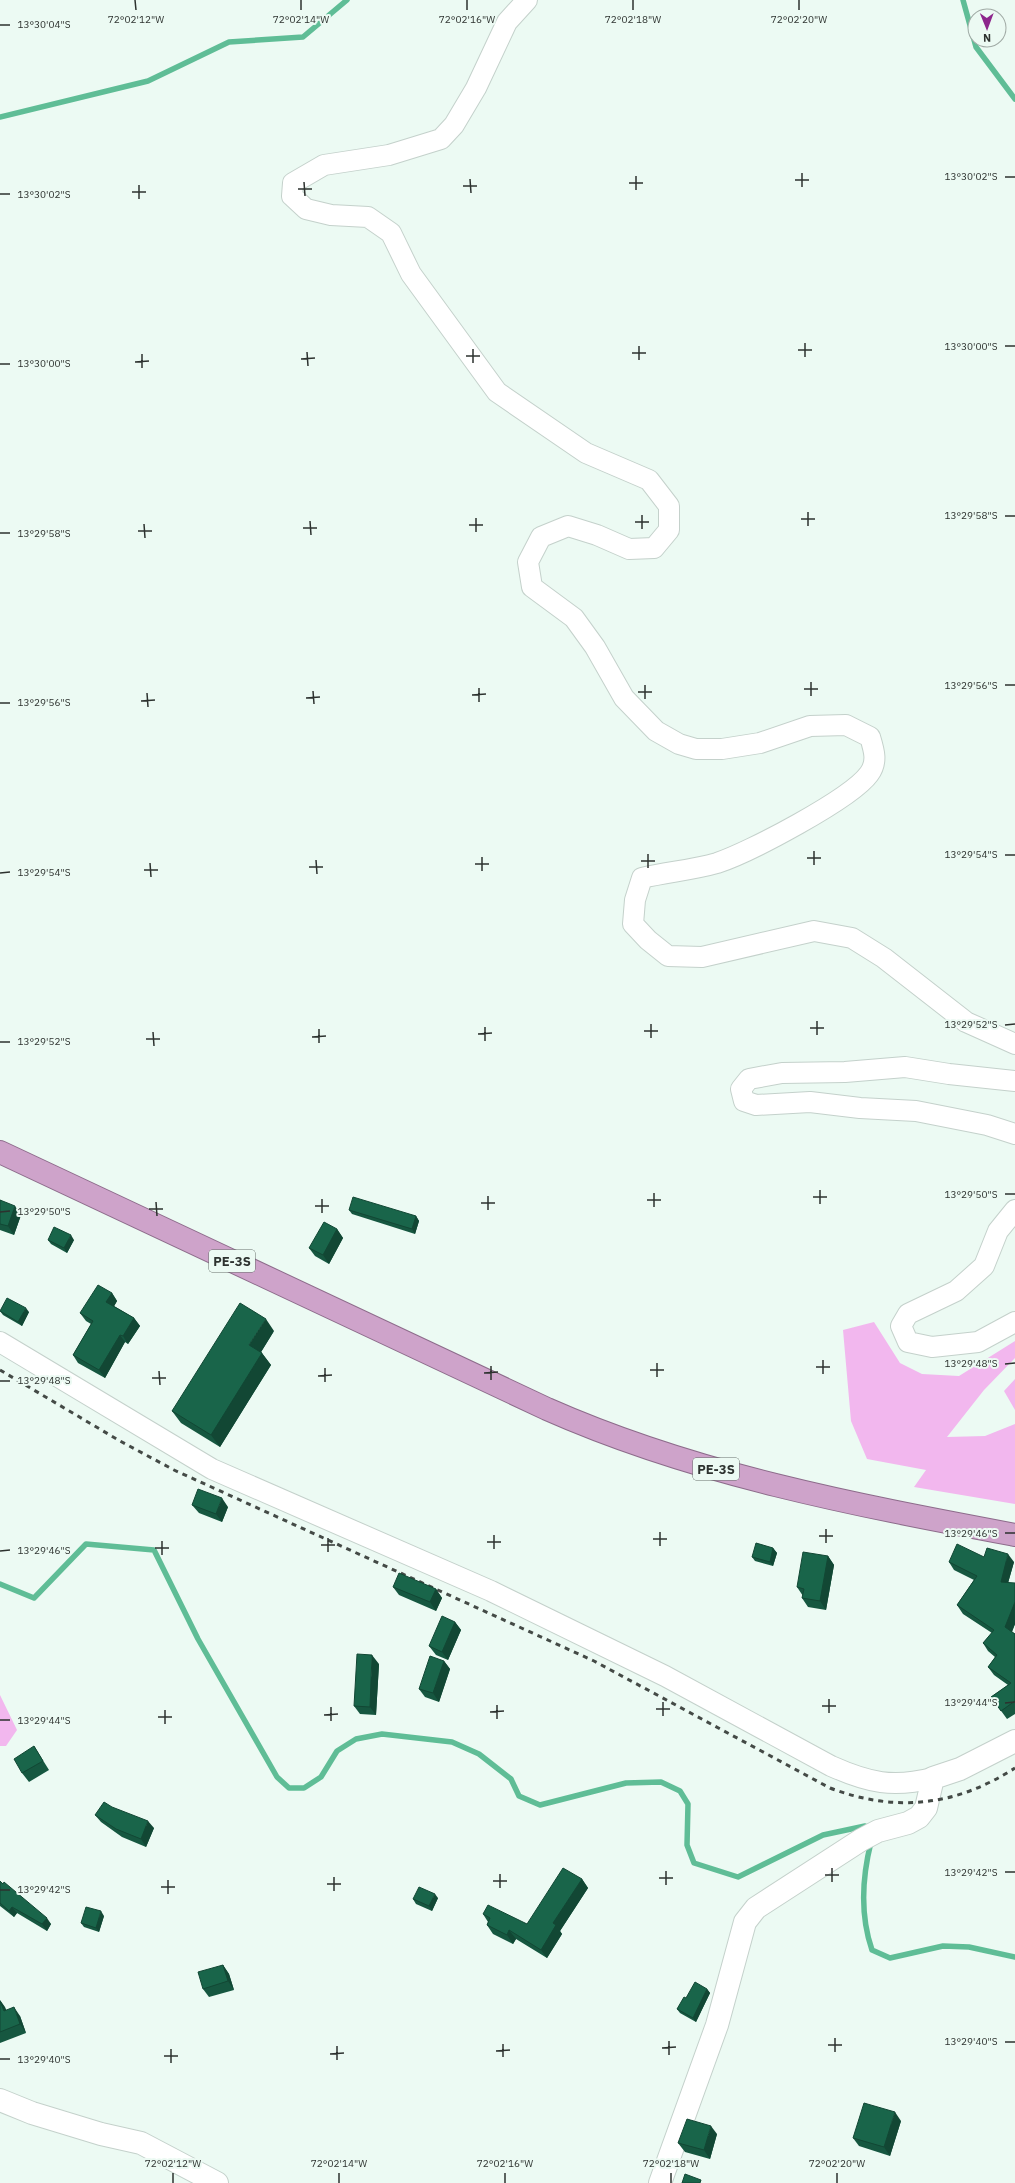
<svg xmlns="http://www.w3.org/2000/svg" width="1015" height="2183" font-family="'IBM Plex Sans',sans-serif">
	<style>
		.green { fill: #f2b7ee }
		.lines { fill: none; stroke-linecap: round; stroke-linejoin: round }
		.stream { stroke: #5fbd96; stroke-width: 5.5 }
		.minor-casing { stroke: #c4d1cb; stroke-width: 22 }
		.tertiary-casing { stroke: #c4d1cb; stroke-width: 24 }
		.trunk-casing { stroke: #8d6c8b; stroke-width: 24 }
		.minor { stroke: #fff; stroke-width: 20 }
		.tertiary { stroke: #fff; stroke-width: 22 }
		.trunk { stroke: #cea3ca; stroke-width: 22 }
		.rail { stroke: #444a46; stroke-width: 3; stroke-dasharray: 5 5; stroke-linecap: butt }
		.wall { fill: #165740 }
		.shaded-wall { fill: #124734 }
		.building { fill: #19654a; stroke: #124734 }
		.ticks { fill: none; stroke: #2d322f; stroke-width: 1.5 }
		.labels { text-anchor: middle; stroke-width: 4; stroke-linejoin: round; paint-order: stroke }
		.shield { fill: #ecfaf3; stroke: #666e6a; stroke-width: 1 }
		.shield-label { font-size: 13px; font-weight: bold; fill: #2d322f }
		.ticks-label { font-size: 10px; text-anchor: middle; fill: #2d322f; stroke: #ecfaf3; stroke-width: 4; stroke-linejoin: round; paint-order: stroke }
	</style>
	<rect width="100%" height="100%" fill="#ecfaf3"/>
	<path class="green" d="M874,1322l26,41 22,11 37,2 56,-35v17l-31,32 -37,47 38,-1 30,-12v80l-101,-17 12,-17 -59,-11 -16,-38 -8,-91z
		M1015,1379v31l-11,-19z
		M0,1695l17,35 -11,16h-6z"/>
	<g class="lines">
		<path class="stream" d="M963,0l13,47 39,52
			M0,117l148,-36 81,-39 74,-5 44,-37
			M0,1584l34,14 52,-54 68,6 44,89 79,138 12,11h15l17,-11 16,-26 19,-12 26,-5 70,8 27,12 32,25 8,17 21,9 86,-22 35,-1 19,9 8,13 -1,41 7,18 44,14 85,-42 42,-9 3,3
			M871,1842c-9,36 -11,73 1,108l18,8 53,-12 26,1 46,10"/>
		<defs>
			<path id="minor" d="M527,0l-20,22 -31,66 -22,37 -13,14 -52,16 -65,10 -31,18 -1,13 14,13 25,6 37,2 23,16 20,41 86,118 89,61 63,27 20,26v24l-15,18 -25,1 -32,-14 -29,-9 -27,11 -13,25 4,25 42,31 21,29 29,51 32,33 23,13 17,5h26l38,-6 50,-17 36,-1 24,12c4,13 8,25 -1,37 -18,25 -121,79 -152,89 -24,7 -50,9 -75,15l-7,22 -2,24 15,16 20,16 34,1 112,-26 38,7 32,20 82,64 49,22
				M1015,1081l-66,-7 -44,-7 -60,5 -63,1 -33,6 -8,10 3,12 12,4 54,-3 50,6 56,3 71,14 28,9
				M1015,1210l-17,21 -14,35 -28,25 -48,23 -7,12 7,16 24,5 46,-5 37,-20
				M0,1342l212,127 279,122 174,85 166,90c38,17 62,22 102,12"/>
			<path id="tertiary" d="M0,2100l32,13 69,21 40,9 76,40
				M660,2183l57,-158 28,-103 11,-14 105,-68 17,-9 30,-8 11,-6 7,-9 7,-30 27,-9 55,-28"/>
			<path id="trunk" d="M0,1152l547,257c149,66 309,96 468,126"/>
		</defs>
		<use href="#minor" class="minor-casing"/>
		<use href="#tertiary" class="tertiary-casing"/>
		<use href="#trunk" class="trunk-casing"/>
		<use href="#minor" class="minor"/>
		<use href="#tertiary" class="tertiary"/>
		<use href="#trunk" class="trunk"/>
		<path class="rail" d="M0,1370l120,71 54,29 420,191 236,127c66,25 126,18 185,-20"/>
	</g>
	<path class="wall" d="M0,1200l21,15 -7,20 -14,-5z
		M349,1210l67,6 3,5 -4,13 -63,-20z
		M337,1229l6,9 -14,26 -14,-8 -6,-8z
		M48,1240h26l-7,13 -16,-9z
		M112,1293l5,8 -3,5 20,12 6,8 -12,18 -3,-2 -20,36 -27,-15 -5,-8 18,-31 -5,-3 -6,-8z
		M0,1311l29,1 -7,14 -19,-11z
		M274,1331l-13,21 10,13 -51,82 -39,-24 -9,-12z
		M192,1505l36,2 -6,15 -23,-9z
		M773,1548l4,5 -4,13 -18,-5 -3,-4z
		M828,1556l6,9 -8,45 -18,-3 -6,-9 1,-2 -6,-9z
		M984,1557l30,5 -6,21h7v41l-3,8 3,2v80l-8,5 -16,-22 17,-12 -14,-10 -6,-8 7,-10 -7,-6 -5,-8 9,-10 -29,-19 -6,-9 17,-25 -20,-10 -5,-8z
		M393,1587l43,2 6,9 -6,13 -37,-16z
		M455,1622l6,8 -13,30 -12,-5 -7,-9z
		M444,1661l6,8 -11,33 -14,-5 -6,-8z
		M379,1664l-3,51 -16,-1 -6,-8z
		M34,1746l15,24 -20,12 -7,-9z
		M95,1815l59,13 -8,19 -24,-10 -21,-15z
		M582,1879l6,9 -28,43 2,3 -15,24 -31,-19 -3,5 -20,-10 -6,-9 1,-3 -5,-8 44,10z
		M0,1881l51,43 -4,7 -30,-18 -3,4 -14,-11z
		M438,1898l-6,13 -16,-7 -3,-5z
		M104,1916l-5,16 -15,-5 -3,-4z
		M223,1965l6,9 5,16 -25,7 -6,-8z
		M707,1989l3,4 -14,29 -16,-9 -3,-4 9,-11z
		M0,2000l6,10 14,6 6,17 -26,10z
		M901,2121l-11,35 -31,-10 -6,-8z
		M717,2134l-7,25 -25,-7 -7,-9z"/>
	<path class="shaded-wall" d="M15,1206l6,9 -7,20 -6,-9z
		M416,1216l3,5 -4,13 -3,-5z
		M337,1229l6,9 -14,26 -6,-9z
		M71,1235l3,5 -7,13 -3,-5z
		M112,1293l5,8 -5,9 -6,-8z
		M26,1308l3,4 -7,14 -4,-4z
		M134,1318l6,8 -12,18 -5,-8z
		M266,1319l8,12 -16,26 -9,-12z
		M120,1335l5,7 -20,36 -6,-8z
		M262,1353l9,12 -51,82 -9,-12z
		M222,1498l6,9 -6,15 -6,-8z
		M773,1548l4,5 -4,13 -3,-4z
		M1008,1554l6,8 -8,28 -5,-8z
		M828,1556l6,9 -8,45 -6,-9z
		M436,1589l6,9 -6,13 -6,-9z
		M1015,1602v22l-5,12 -5,-9z
		M455,1622l6,8 -13,30 -6,-8z
		M372,1655l7,9 -3,51 -6,-8z
		M444,1661l6,8 -11,33 -6,-9z
		M148,1821l6,7 -8,19 -5,-8z
		M582,1879l6,9 -28,43 2,3 -15,24 -6,-8 12,-27z
		M435,1894l3,4 -6,13 -3,-5z
		M12,1907l5,6 -3,4 -5,-6z
		M101,1911l3,5 -5,16 -3,-4z
		M47,1918l4,6 -4,7 -5,-7z
		M509,1930l7,9 -3,5 -6,-9z
		M223,1965l6,9 5,16 -6,-9z
		M707,1989l3,4 -14,29 -3,-4z
		M0,2000l5,7 5,12 -6,-8z
		M14,2007l6,9 6,17 -6,-9z
		M895,2112l6,9 -11,35 -6,-9z
		M711,2126l6,8 -7,25 -6,-9z"/>
	<path class="building" d="M353,1197l63,19 -4,13 -63,-19z
		M0,1200l15,6 -7,20 -8,-2z
		M324,1222l13,7 -14,26 -14,-7z
		M54,1227l17,8 -7,13 -16,-8z
		M98,1285l14,8 -6,9 28,16 -11,18 -3,-1 -21,35 -26,-15 20,-34 -13,-8z
		M7,1298l19,10 -8,14 -18,-11z
		M240,1303l26,16 -17,26 13,8 -51,82 -39,-24z
		M198,1489l24,9 -6,16 -24,-9z
		M756,1543l17,5 -3,14 -18,-5z
		M957,1544l27,13 3,-9 21,6 -7,28 14,1v19l-10,25 10,7v67l-14,10 -10,-14 20,-14 -23,-16 9,-12 -14,-12 11,-13 -37,-25 20,-29 -28,-14z
		M803,1552l25,4 -8,45 -18,-3 2,-9 -7,-2z
		M399,1573l37,16 -6,13 -37,-15z
		M442,1616l13,6 -13,30 -13,-6z
		M357,1654l15,1 -2,52 -16,-1z
		M430,1656l14,5 -11,32 -14,-4z
		M34,1746l9,15 -21,12 -8,-14z
		M104,1802l8,5 36,14 -7,18 -25,-10 -21,-14z
		M563,1868l19,11 -29,44 3,2 -15,25 -32,-20 -2,5 -20,-10 3,-7 -7,-4 5,-9 39,19z
		M0,1881l3,3 1,-2 43,36 -5,6 -30,-17 -3,4 -9,-8z
		M419,1887l16,7 -6,12 -16,-7z
		M86,1907l15,4 -5,17 -15,-5z
		M223,1965l5,16 -25,8 -5,-17z
		M695,1982l12,7 -14,29 -16,-9 7,-12 2,1z
		M0,2001l4,10 10,-4 6,17 -20,8z
		M864,2103l31,9 -11,35 -31,-9z
		M687,2119l24,7 -7,24 -26,-7z
		M685,2174l16,6 -1,3h-18z"/>
	<path class="ticks" d="M135,0l1,10M301,0v10M467,0v10M633,0v10M799,0v10M0,25h10M802,173v14M636,176v14M1005,177h10M470,179l1,14M795,180h14M304,182l1,14M629,183h14M139,185v14M463,186h14M298,189h14M132,192h14M0,194h10M805,343v14M639,346v14M1005,346h10M473,349v14M798,350h14M307,352l1,14M632,353h14M142,354v14M466,356h14M301,359l14,-1M135,362l14,-1M0,364h10M808,512v14M642,515v14M1005,516h10M476,518v14M801,519h14M310,521l1,14M635,522h14M144,524l1,14M469,525h14M303,528h14M138,531h14M0,533h10M811,682v14M645,685v14M1005,685h10M479,688v14M804,689h14M313,691l1,13M638,692h14M147,693l1,14M472,695l14,-1M306,698l14,-1M141,701l14,-1M0,703h10M814,851v14M648,854v14M1005,855h10M482,857v14M807,858h14M316,860l1,14M641,861h14M150,863l1,14M475,864h14M309,867h14M144,870h14M0,873l10,-1M817,1021v14M651,1024v14M1005,1025l10,-1M485,1027v14M810,1028h14M319,1029v14M644,1031h14M153,1032l1,14M478,1034l14,-1M312,1037l14,-1M146,1039h14M0,1042h10M820,1190v14M654,1193v14M1005,1194h10M488,1196v14M813,1197h14M322,1199v14M647,1200h14M156,1202l1,14M481,1203h14M315,1206h14M149,1209h14M0,1212l10,-1M823,1360v14M657,1363v14M1005,1364l10,-1M491,1366v14M816,1367h14M325,1368v14M650,1370h14M159,1371l1,14M484,1373l14,-1M318,1376l14,-1M152,1378h14M0,1381h10M826,1529v14M660,1532v14M1005,1533h10M494,1535v14M819,1536h14M328,1538v14M653,1539h14M162,1541v14M487,1542h14M321,1545h14M155,1548h14M0,1551l10,-1M829,1699v14M663,1702v14M1005,1703l10,-1M497,1705v14M822,1706h14M331,1707v14M656,1709h14M165,1710v14M490,1712l14,-1M324,1715l14,-1M158,1717h14M0,1720h10M832,1868v14M666,1871v14M1005,1872h10M500,1874v14M825,1875h14M334,1877v14M659,1878h14M168,1880v14M493,1881h14M327,1884h14M161,1887h14M0,1890h10M835,2038v14M669,2041v14M1005,2042h10M503,2044v13M828,2045h14M337,2046v14M662,2048l14,-1M171,2049v14M496,2051l14,-1M330,2054l14,-1M164,2056h14M0,2059h10M173,2173v10M339,2173v10M505,2173v10M671,2173v10M837,2173v10"/>
	<g class="labels">
		<g class="shield">
			<rect x="209" y="1250" width="46" height="22" rx="3"/>
			<rect x="693" y="1458" width="46" height="22" rx="3"/>
		</g>
		<g class="shield-label">
			<text x="232" y="1266">PE-3S</text>
			<text x="716" y="1474">PE-3S</text>
		</g>
	</g>
	<g class="ticks-label">
		<text x="136" y="23">72°02'12"W</text>
		<text x="301" y="23">72°02'14"W</text>
		<text x="467" y="23">72°02'16"W</text>
		<text x="633" y="23">72°02'18"W</text>
		<text x="799" y="23">72°02'20"W</text>
		<text x="44" y="28">13°30'04"S</text>
		<text x="971" y="180">13°30'02"S</text>
		<text x="44" y="198">13°30'02"S</text>
		<text x="971" y="350">13°30'00"S</text>
		<text x="44" y="367">13°30'00"S</text>
		<text x="971" y="519">13°29'58"S</text>
		<text x="44" y="537">13°29'58"S</text>
		<text x="971" y="689">13°29'56"S</text>
		<text x="44" y="706">13°29'56"S</text>
		<text x="971" y="858">13°29'54"S</text>
		<text x="44" y="876">13°29'54"S</text>
		<text x="971" y="1028">13°29'52"S</text>
		<text x="44" y="1045">13°29'52"S</text>
		<text x="971" y="1198">13°29'50"S</text>
		<text x="44" y="1215">13°29'50"S</text>
		<text x="971" y="1367">13°29'48"S</text>
		<text x="44" y="1384">13°29'48"S</text>
		<text x="971" y="1537">13°29'46"S</text>
		<text x="44" y="1554">13°29'46"S</text>
		<text x="971" y="1706">13°29'44"S</text>
		<text x="44" y="1724">13°29'44"S</text>
		<text x="971" y="1876">13°29'42"S</text>
		<text x="44" y="1893">13°29'42"S</text>
		<text x="971" y="2045">13°29'40"S</text>
		<text x="44" y="2063">13°29'40"S</text>
		<text x="173" y="2167">72°02'12"W</text>
		<text x="339" y="2167">72°02'14"W</text>
		<text x="505" y="2167">72°02'16"W</text>
		<text x="671" y="2167">72°02'18"W</text>
		<text x="837" y="2167">72°02'20"W</text>
	</g>
	<g transform="translate(987 28) rotate(179)"><circle r="19" fill="#ecfaf3" stroke="#a0aaa5"/>
	<path d="M0-3L7 15L0 10L-7 15Z" fill="#8d268c"/>
	<text y="-6" font-size="11" font-weight="bold" text-anchor="middle" fill="#2d322f">N</text>
	</g>
</svg>
